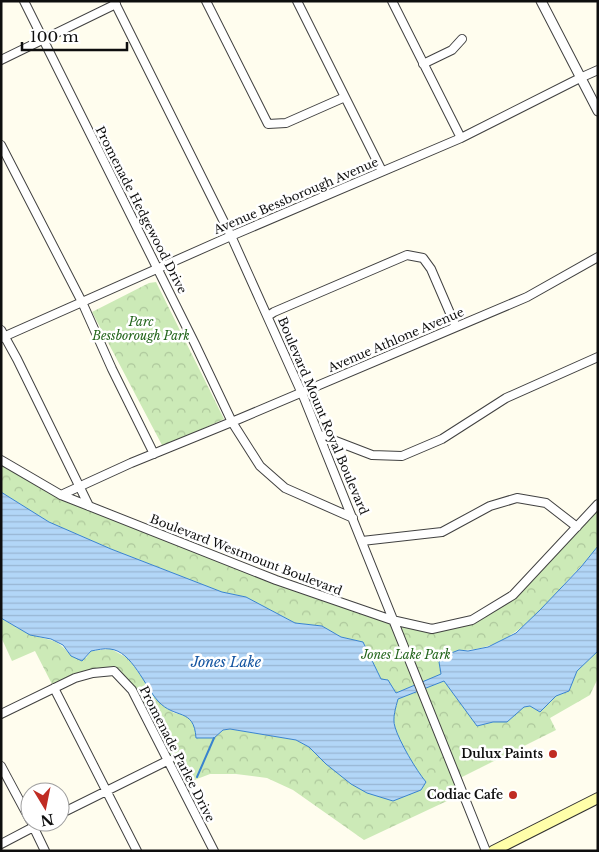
<svg xmlns="http://www.w3.org/2000/svg" width="599" height="852" font-family="'Libre Baskerville',serif">
	<style>
		.park { fill: url(#park-crowns) }
		.water { fill: url(#water-rules); stroke: #3883cf }
		.lines { fill: none; stroke-linecap: round; stroke-linejoin: round }
		.stream { stroke: #3883cf; stroke-width: 2 }
		.minor-casing { stroke: #414141; stroke-width: 10 }
		.tertiary-casing { stroke: #414141; stroke-width: 11 }
		.secondary-casing { stroke: #303030; stroke-width: 12 }
		.minor { stroke: #fff; stroke-width: 8 }
		.tertiary { stroke: #fff; stroke-width: 9 }
		.secondary { stroke: #fffea9; stroke-width: 10 }
		.poi-dot { fill: #c02c23; stroke: #fff; stroke-width: 2 }
		.labels { text-anchor: middle; stroke-width: 5; stroke-linejoin: round; paint-order: stroke }
		.street-label { font-size: 12px; fill: #0e0e0e; stroke: #fff }
		.park-label { font-size: 12px; font-style: italic; fill: #24661d; stroke: #fff }
		.poi-label { font-size: 12px; font-weight: bold; fill: #0e0e0e; stroke: #fff; text-anchor: end }
		.water-label { font-size: 14px; font-style: italic; fill: #1555a1; stroke: #fff }
	</style>
	<defs>
		<pattern id="park-crowns" width="20" height="18" patternUnits="userSpaceOnUse" patternTransform="scale(1.25)"><rect width="20" height="18" fill="#cceab7"/><path d="M2 6a3 3 0 1 1 6 0M12 15a3 3 0 1 1 6 0" fill="none" stroke="#aec89c"/></pattern>
		<pattern id="water-rules" width="6" height="5" patternUnits="userSpaceOnUse" patternTransform="scale(1.25)"><rect width="6" height="5" fill="#b2d6f7"/><path d="M0 2.5h6" fill="none" stroke="#98b6d3"/></pattern>
	</defs>
	<rect width="100%" height="100%" fill="#fffdee"/>
	<path class="park" d="M156,282l68,137 -61,28 -71,-135 57,-29z
		M1,460l60,35 215,85 156,49 40,-9 41,-25 85,-91c0,9 1,36 -1,42 -3,8 -21,25 -27,32 -31,33 -61,74 -111,72l-17,24 -46,19 -8,-13 -7,-1 -18,-37 -22,-5 -19,-11 -27,-3 -49,-26 -24,-5 -111,-43 -62,-27 -48,-30z
		M1,618c10,6 19,12 29,16 19,8 26,2 41,22l15,2 5,-7 20,-2 18,10 30,43 15,11 11,2 7,6 3,7 19,10 9,-8 7,-1 66,11 13,7 17,17 85,29 10,-3 5,-8c-10,-12 -27,-41 -31,-55 -3,-9 1,-20 3,-28l46,-18 33,45 16,-4h14l17,-15 6,-1 10,6 16,-16 13,-5 8,-20 21,-20v27l-8,17 -40,23 6,12 -96,48 6,14 -102,48 -71,-50 -26,-12 -31,-4h-26l-26,10 -52,-94 -18,-19 -21,2 -39,15 -19,-37 -23,10 -11,-24z"/>
	<path class="water" d="M1,492l48,30 62,27 111,43 24,5 49,26 27,3 19,11 22,5 18,37 7,1 8,13 45,-19 -2,-12 7,-7 13,-5 9,1 20,-4 28,-14 24,-23 41,-43 17,-21v105l-21,20 -8,20 -13,5 -16,16 -10,-6 -6,1 -17,15h-14l-16,4 -33,-45 -46,18c-2,8 -6,19 -3,28 4,14 21,43 31,55l-5,8 -28,11 -26,-8 -16,-9 -25,-20 -17,-17 -13,-7 -66,-11 -7,1 -9,8h-18c-2,-31 -21,-18 -38,-37 -13,-14 -26,-50 -48,-52 -6,-1 -13,1 -19,2l-9,10 -11,-5 -8,-11 -12,-6 -21,-4 -29,-17z"/>
	<g class="lines">
		<path class="stream" d="M197,777l17,-39"/>
		<defs>
			<path id="minor" d="M24,1l171,343 37,78 28,44 25,22 68,30
				M114,1l118,237 72,160 182,453
				M206,1l62,123 18,-1 59,-26
				M297,1l85,170
				M392,1l69,137
				M1,60l115,-56
				M423,64l29,-14 10,-11
				M1,145l81,157 30,67 42,85
				M268,316l6,-4 133,-57 16,3 8,11 25,58
				M1,330l16,29 72,147
				M1,338l230,-102 230,-98 119,-60 18,-8
				M320,435l52,20 30,1 40,-17 64,-41 92,-41
				M1,460l60,35 215,85 116,40 40,9 40,-9 41,-25 85,-91
				M61,495l70,-32 108,-44 288,-122 71,-40
				M362,541l80,-9 48,-26 27,-8 29,5 31,24
				M54,688l83,163
				M1,714l74,-36 18,-5 21,-2 18,19 82,161
				M1,766l29,54
				M60,814l109,-54
				M32,824l13,27
				M1,844l42,-22"/>
			<path id="tertiary" d="M541,1l57,110"/>
			<path id="secondary" d="M493,851l105,-53"/>
		</defs>
		<use href="#minor" class="minor-casing"/>
		<use href="#tertiary" class="tertiary-casing"/>
		<use href="#secondary" class="secondary-casing"/>
		<use href="#minor" class="minor"/>
		<use href="#tertiary" class="tertiary"/>
		<use href="#secondary" class="secondary"/>
	</g>
	<g class="poi-dot">
		<circle cx="553" cy="754" r="5"/>
		<circle cx="513" cy="795" r="5"/>
	</g>
	<g class="labels">
		<g class="street-label">
			<text transform="translate(296 196) rotate(-23)" y="4">Avenue Bessborough Avenue</text>
			<text transform="translate(141 210) rotate(63)" y="4">Promenade Hedgewood Drive</text>
			<text transform="translate(396 340) rotate(-23)" y="4">Avenue Athlone Avenue</text>
			<text transform="translate(323 416) rotate(67)" y="4">Boulevard Mount Royal Boulevard</text>
			<text transform="translate(246 555) rotate(21)" y="4">Boulevard Westmount Boulevard</text>
			<text transform="translate(177 754) rotate(63)" y="4">Promenade Parlee Drive</text>
		</g>
		<g class="park-label">
			<text x="141" y="326">Parc<tspan x="141" dy="14">Bessborough Park</tspan></text>
			<text x="406" y="659">Jones Lake Park</text>
		</g>
		<g class="poi-label">
			<text x="543" y="758">Dulux Paints</text>
			<text x="503" y="799">Codiac Cafe</text>
		</g>
		<g class="water-label">
			<text x="226" y="667">Jones Lake</text>
		</g>
	</g>
	<rect width="599" height="852" fill="none" stroke="#0e0e0e" stroke-width="5"/>
	<g transform="translate(45 807) rotate(170)"><circle r="24" fill="#ffffff" stroke="#9f9f9f"/>
	<path d="M0-4L9 19L0 12L-9 19Z" fill="#c02c23"/>
	<text y="-8" font-size="14" font-weight="bold" text-anchor="middle" fill="#0e0e0e">N</text>
	</g>
	<path d="M22 42v8h105v-8" fill="none" stroke="#0e0e0e" stroke-width="2.5"/>
	<text x="30" y="42" font-size="15" fill="#0e0e0e" stroke="#ffffff" stroke-width="4" paint-order="stroke">100 m</text>
</svg>
